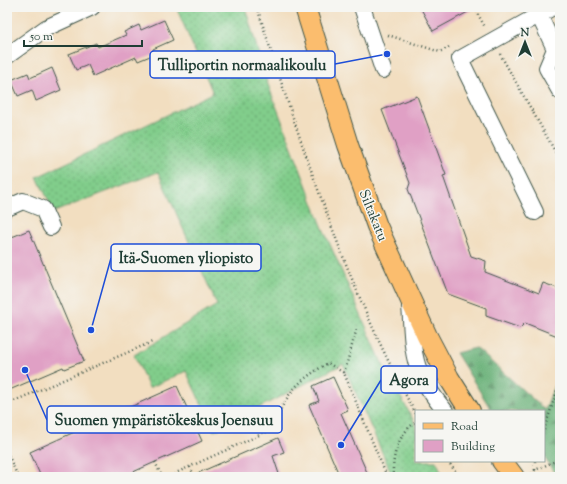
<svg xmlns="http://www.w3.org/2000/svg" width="567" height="484" font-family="'Sorts Mill Goudy',serif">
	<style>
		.grass { fill: url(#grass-dots); stroke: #508560 }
		.forest { fill: url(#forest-firs); stroke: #447656 }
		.building { fill: #e0a0c5 }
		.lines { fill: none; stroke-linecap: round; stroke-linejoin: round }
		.minor-casing { stroke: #3f5549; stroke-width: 18 }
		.major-casing { stroke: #3f5549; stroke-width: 22 }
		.path { stroke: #3f5549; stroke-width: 2.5; stroke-dasharray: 1 3; stroke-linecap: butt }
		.minor { stroke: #fff; stroke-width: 16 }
		.major { stroke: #fbbd6e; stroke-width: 20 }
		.labels { text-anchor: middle; stroke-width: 3; stroke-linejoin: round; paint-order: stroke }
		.street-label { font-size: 14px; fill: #1f3d34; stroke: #f6f6f2 }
		.leader { fill: none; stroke: #1d4ed8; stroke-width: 1.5 }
		.callout-dot { fill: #1d4ed8; stroke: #f6f6f2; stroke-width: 1.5 }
		.callout { fill: #f6f6f2; stroke: #1d4ed8; stroke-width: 1.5 }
		.callout-label { font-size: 15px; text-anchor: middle; font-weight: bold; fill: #1f3d34 }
	</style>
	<defs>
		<pattern id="grass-dots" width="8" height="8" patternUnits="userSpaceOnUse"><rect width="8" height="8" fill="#81cd8b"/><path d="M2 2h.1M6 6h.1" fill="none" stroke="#69a872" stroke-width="1.8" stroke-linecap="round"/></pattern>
		<pattern id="forest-firs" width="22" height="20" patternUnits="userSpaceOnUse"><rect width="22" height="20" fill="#68b077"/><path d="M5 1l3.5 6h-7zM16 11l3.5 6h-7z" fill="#559062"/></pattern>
	</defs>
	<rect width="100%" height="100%" fill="#f6f6f2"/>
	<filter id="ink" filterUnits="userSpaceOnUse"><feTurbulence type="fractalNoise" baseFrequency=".025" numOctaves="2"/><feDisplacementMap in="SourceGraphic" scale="8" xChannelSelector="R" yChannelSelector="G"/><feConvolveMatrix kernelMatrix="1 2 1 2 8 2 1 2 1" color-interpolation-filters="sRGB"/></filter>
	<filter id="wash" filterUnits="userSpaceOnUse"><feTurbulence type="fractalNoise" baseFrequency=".012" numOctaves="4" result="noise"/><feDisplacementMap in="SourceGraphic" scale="16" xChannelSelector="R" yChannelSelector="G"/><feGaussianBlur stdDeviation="0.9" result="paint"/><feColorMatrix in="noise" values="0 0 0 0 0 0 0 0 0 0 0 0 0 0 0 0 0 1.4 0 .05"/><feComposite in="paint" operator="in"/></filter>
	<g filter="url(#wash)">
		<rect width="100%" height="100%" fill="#f2dec0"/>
		<path class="grass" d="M176,7h69l22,75 55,144 59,135 35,64v36h20l8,16h-51l-50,-113 -129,67 -28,-60 -37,17 -15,-33 83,-50 -59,-133 -104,40 -17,-35 176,-84z"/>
		<path class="forest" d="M476,348l69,62 15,-40v107h-3l-13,-20v-46h-52l-36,-58z"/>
		<g id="blocks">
			<path class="building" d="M420,7h57l-44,24z
				M164,20l9,20 -20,9 2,5 -17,7 -2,-4 -43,19 -5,-11 -12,5 -7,-16 27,-11 2,4 28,-12 -2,-3 15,-7 2,5z
				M52,68l9,22 -25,11 -4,-11 -14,6 -7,-16 17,-7 2,5z
				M417,96l29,79 -3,1 28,80 15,5 -1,11 54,21 4,-10 17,6v48l-35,-14 -5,5 -34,-12v-8l-38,-14 -40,-105 2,-6 -28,-73z
				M29,230l55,131 -20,8 -1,-2 -56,24v-152z
				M333,377l15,33 -7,3 28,64h-29l-31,-72 10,-4 -6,-15z
				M177,386l25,55 -80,36h-81l-11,-25z
				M278,438l6,14 -11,4 7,21h-91z"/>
		</g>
	</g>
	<g filter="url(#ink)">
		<use href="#blocks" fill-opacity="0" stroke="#3f5549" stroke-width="1"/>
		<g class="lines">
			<defs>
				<path id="minor" d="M362,7l21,63
					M539,15l16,34
					M560,47l-5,2 -8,19 13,23
					M7,56l39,-28 46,-21
					M7,208l16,-7 20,8 8,18
					M535,212l-75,-153 93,-52
					M410,306c2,21 1,46 10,67 6,13 16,27 25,38"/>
				<path id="major" d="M305,7l43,138 29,81 50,110 22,42 21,33
					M502,461l12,16"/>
			</defs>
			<use href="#minor" class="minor-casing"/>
			<use href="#major" class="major-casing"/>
			<path class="path" d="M257,7c27,85 55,170 87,252 21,53 44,105 72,155
				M474,7l11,20
				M388,35l52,17 9,-5
				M500,54l60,106
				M344,373l13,-45
				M7,404l145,-62
				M544,430l16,-48
				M7,452l11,25
				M448,461l11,16
				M155,462l7,15
				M190,467l5,10
				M535,470v-9
				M532,474l3,-4 25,-11
				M167,477l99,-45c11,-12 16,-29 27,-42 9,-11 22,-19 35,-27l16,10 43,104
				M393,477c-1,-21 5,-43 23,-55"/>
			<use href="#minor" class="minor"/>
			<use href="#major" class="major"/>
		</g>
	</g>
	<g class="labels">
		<g class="street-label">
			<text transform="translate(374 215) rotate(68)" y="5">Siltakatu</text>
		</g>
	</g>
	<path class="leader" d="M387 54L335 64M91 330L111 258M341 445L381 380M25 370L47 420"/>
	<g class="callout-dot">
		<circle cx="387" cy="54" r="4"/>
		<circle cx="91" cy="330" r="4"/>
		<circle cx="341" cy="445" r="4"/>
		<circle cx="25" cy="370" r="4"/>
	</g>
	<g class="callout">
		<rect x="150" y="51" width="185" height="27" rx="4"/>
		<rect x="111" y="244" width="150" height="27" rx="4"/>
		<rect x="381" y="366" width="56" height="27" rx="4"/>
		<rect x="47" y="406" width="235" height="27" rx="4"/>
	</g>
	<g class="callout-label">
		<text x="242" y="70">Tulliportin normaalikoulu</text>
		<text x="186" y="263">Itä-Suomen yliopisto</text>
		<text x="409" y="385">Agora</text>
		<text x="164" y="425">Suomen ympäristökeskus Joensuu</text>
	</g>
	<rect width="567" height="484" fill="none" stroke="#f6f6f2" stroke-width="24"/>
	<rect x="415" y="410" width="130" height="52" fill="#f6f6f2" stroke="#a0aca6"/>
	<rect x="423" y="423" width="20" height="6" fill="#fbbd6e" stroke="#a0aca6"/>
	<text x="451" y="430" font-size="12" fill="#1f3d34">Road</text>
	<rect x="423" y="440" width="20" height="12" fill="#e0a0c5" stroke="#a0aca6"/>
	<text x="451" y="450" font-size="12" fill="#1f3d34">Building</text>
	<g transform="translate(525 42)" stroke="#f6f6f2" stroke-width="3" paint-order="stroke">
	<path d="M0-3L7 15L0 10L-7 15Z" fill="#1f3d34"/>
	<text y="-6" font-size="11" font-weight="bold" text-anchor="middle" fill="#1f3d34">N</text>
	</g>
	<path d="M24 40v6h118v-6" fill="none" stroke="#1f3d34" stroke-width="2"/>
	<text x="30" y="40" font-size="12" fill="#1f3d34" stroke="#f6f6f2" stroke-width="3" paint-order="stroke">50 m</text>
</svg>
